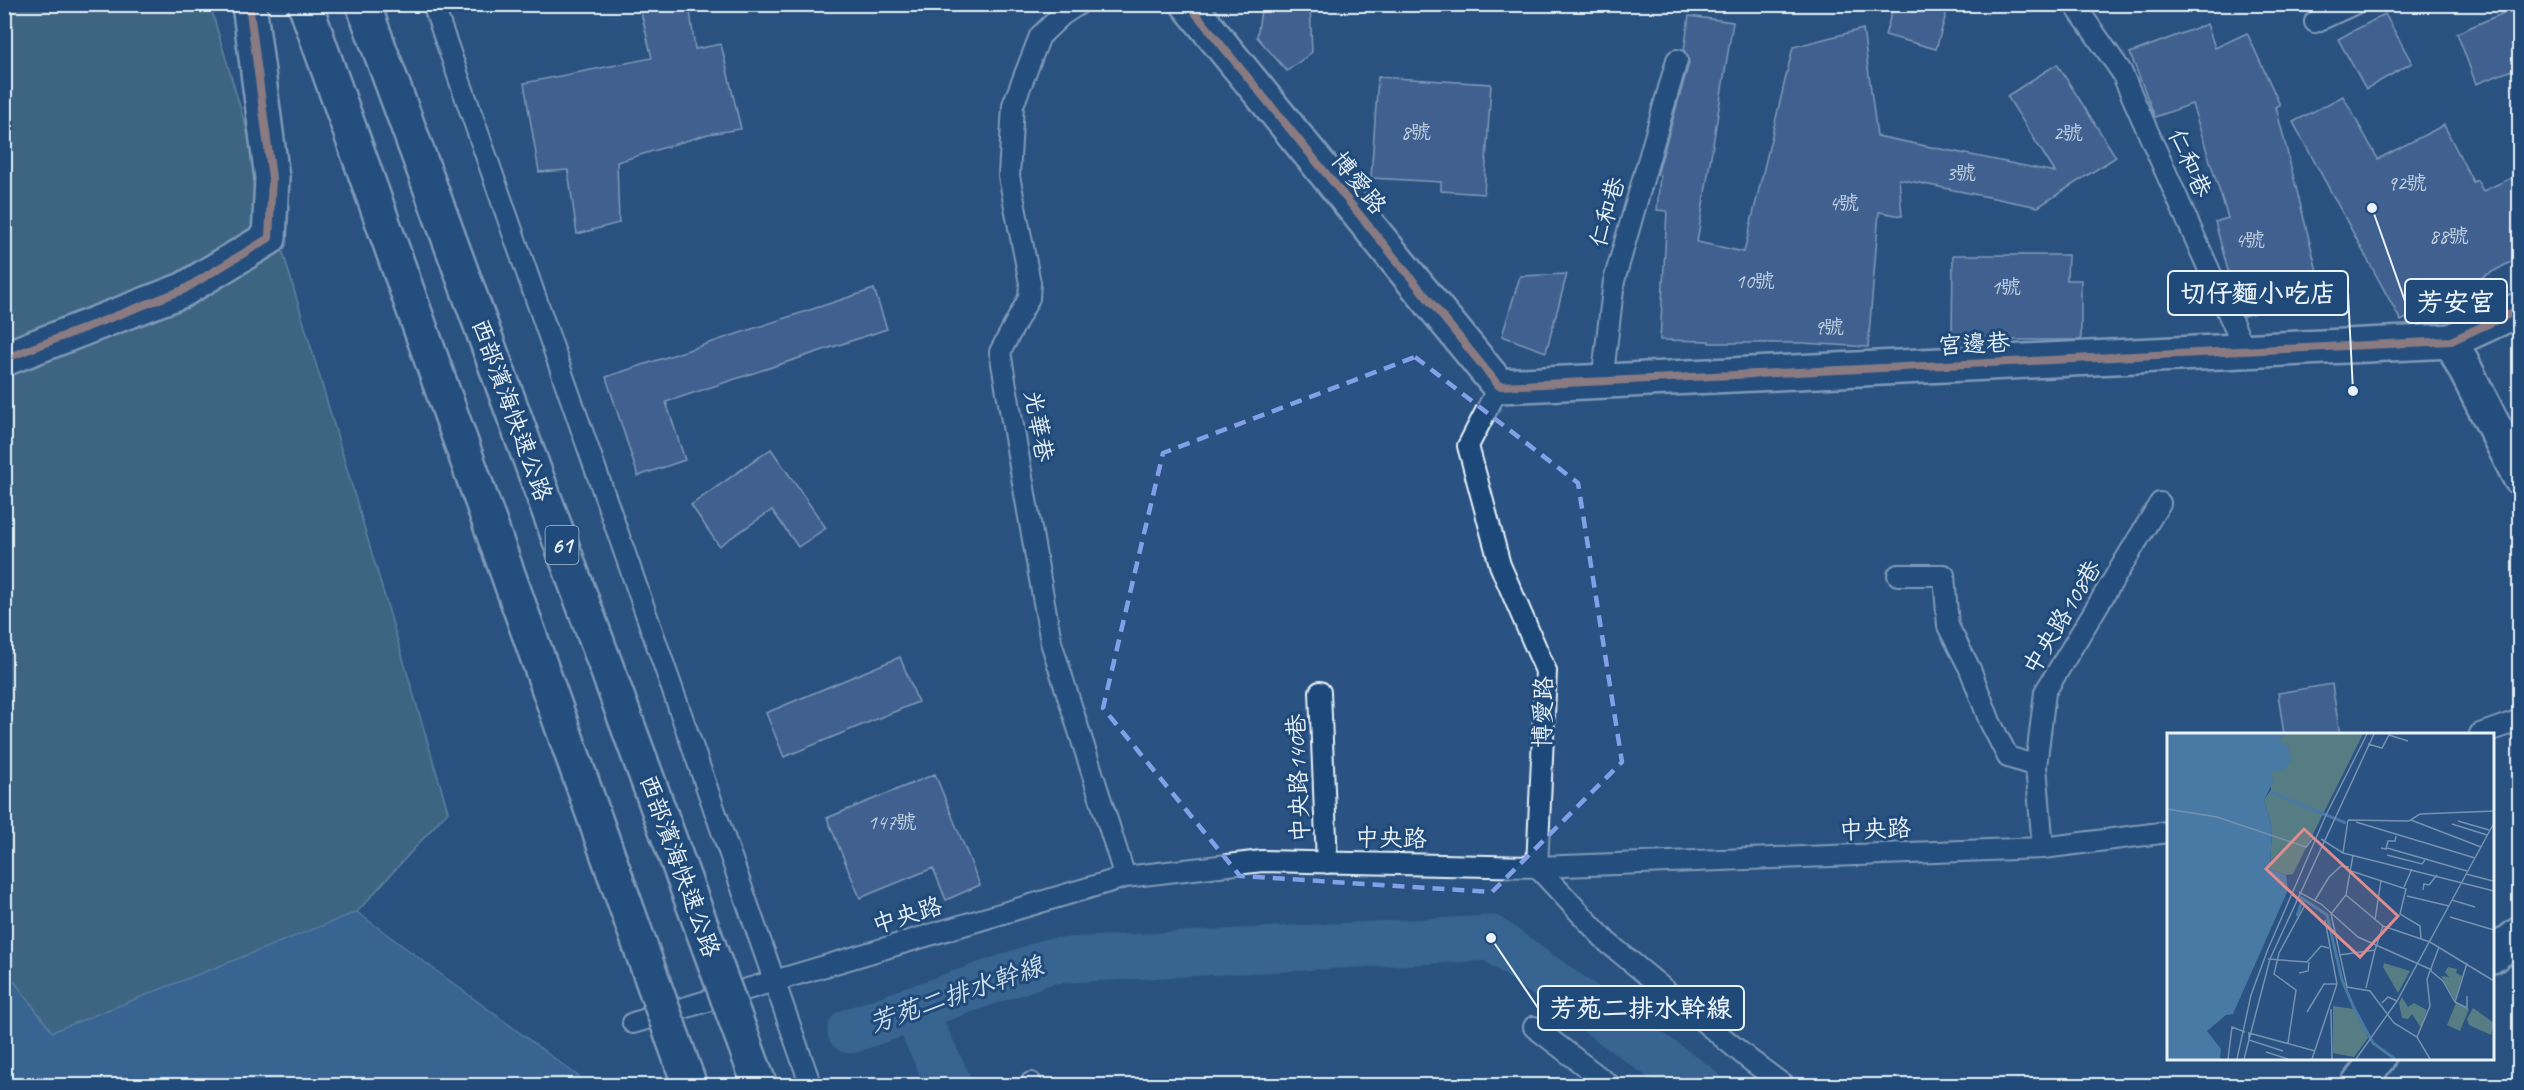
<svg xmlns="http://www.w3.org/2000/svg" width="2524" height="1090" font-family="Caveat,'LXGW WenKai TC',sans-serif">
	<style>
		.green { fill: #557d83; stroke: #9eb7be; stroke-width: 1.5 }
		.water { fill: #487aa5; stroke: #88aac6; stroke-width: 1.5 }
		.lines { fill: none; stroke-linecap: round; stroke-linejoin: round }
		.canal { stroke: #487aa5; stroke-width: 45 }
		.building { fill: #5b73a2; stroke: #e8f1f8; stroke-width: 1.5 }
		.service-casing { stroke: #e8f1f8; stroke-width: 24 }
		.minor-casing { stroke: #e8f1f8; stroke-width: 38 }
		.tertiary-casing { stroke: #e8f1f8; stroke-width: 38 }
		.service { stroke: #1f4a7a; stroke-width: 20 }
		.minor { stroke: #1f4a7a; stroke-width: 33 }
		.tertiary { stroke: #1f4a7a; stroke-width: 33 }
		.trunk-bridge-casing { stroke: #e8f1f8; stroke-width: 38; stroke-linecap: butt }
		.trunk-bridge { stroke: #1f4a7a; stroke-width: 33 }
		.cycleway-casing { stroke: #1f4a7a; stroke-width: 11 }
		.cycleway { stroke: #ffac80; stroke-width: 8 }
		.marked { fill: none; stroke: #82a0e8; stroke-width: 4.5; stroke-dasharray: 12 8; stroke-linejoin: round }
		.labels { text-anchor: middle; stroke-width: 6; stroke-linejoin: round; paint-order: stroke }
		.number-label { font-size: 21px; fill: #c5d2e2 }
		.shield { fill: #1f4a7a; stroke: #acbfd2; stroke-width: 1.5 }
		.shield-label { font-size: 22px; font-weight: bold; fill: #e8f1f8 }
		.street-label { font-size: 24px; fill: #e8f1f8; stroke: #1f4a7a }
		.water-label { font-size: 26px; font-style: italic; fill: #d0dfec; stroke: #1f4a7a }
		.inset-river { fill: none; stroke: #487aa5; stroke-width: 3 }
		.inset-road { fill: none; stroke: #7692b1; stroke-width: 1.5 }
		.view { fill: #df8c90; fill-opacity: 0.15; stroke: #df8c90; stroke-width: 3 }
		.inset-edge { fill: none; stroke: #e8f1f8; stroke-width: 3 }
		.leader { fill: none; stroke: #e8f1f8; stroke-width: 2 }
		.callout-dot { fill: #e8f1f8; stroke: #1f4a7a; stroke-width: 2 }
		.callout { fill: #1f4a7a; stroke: #e8f1f8; stroke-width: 2 }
		.callout-label { font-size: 26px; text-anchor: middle; font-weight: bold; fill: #e8f1f8 }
	</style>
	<rect width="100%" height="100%" fill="#2a5282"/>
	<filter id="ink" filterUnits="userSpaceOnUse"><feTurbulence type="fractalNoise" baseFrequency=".0167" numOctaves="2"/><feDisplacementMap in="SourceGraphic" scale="12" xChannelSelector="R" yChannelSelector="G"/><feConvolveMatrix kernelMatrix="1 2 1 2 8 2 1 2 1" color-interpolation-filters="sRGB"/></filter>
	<g filter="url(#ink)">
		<path class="green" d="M5,5h205l238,806 -91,101 -305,120 -47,-63z"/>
		<path class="water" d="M357,912l233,173h-585v-116l47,63z"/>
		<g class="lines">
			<path class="canal" d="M913,1008l37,78
				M850,1031l200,-70 441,-23 208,148"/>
		</g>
		<path class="building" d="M639,4h50l6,45 26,-5 20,85 -33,5 -91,28 2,61 -42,11 -9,-64 -29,2 -15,-89 128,-25z
			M1262,4h48l2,48 -25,19 -30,-34z
			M1894,4h55l-13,45 -51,-14z
			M2520,6v61l-44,17 -19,-51z
			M2385,14l27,49 -46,26 -28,-50z
			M1689,16l44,6 -36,220 47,10 49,-205 70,-18 14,107 178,36 -48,-76 50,-32 59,93 -78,50 -139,-28 3,37 -23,-4 -11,135 -65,-4h-94v-2l-49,-1 7,-129 -10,-1 3,-34 -3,-1 32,-112 -1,-6 -4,-6z
			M2207,24l8,24 32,-15 33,72 -4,2 47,188 -80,21 -7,-15 -21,-79 13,-4 -36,-114 -37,13 -25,-64z
			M1378,77l113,7 -7,110 -43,-3v-9l-70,-4z
			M2343,96l35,63 66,-34 29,57 4,-2 6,11 37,-17v83l-119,64 -108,-199z
			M1953,255h115l-1,25h14v60h-129z
			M1567,274l-21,78 -44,-16 18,-60z
			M874,289l13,40 -221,73 19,58 -47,16 -32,-99z
			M771,449l55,79 -28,19 -26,-37 -53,36 -28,-41z
			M900,657l18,45 -134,55 -18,-44z
			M2332,684l8,51h-56l-6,-42z
			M935,774l45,111 -34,15 -13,-32 -73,30 -33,-80z"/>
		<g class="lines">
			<defs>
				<path id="service" d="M433,4l378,1082
					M1079,4l-17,11 -22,21 -27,69 -4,71 21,107 -1,15 -29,54 51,290 74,235
					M2074,4l47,67 124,280
					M2315,22l39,-18
					M1602,382l12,-101 63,-221
					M1499,386l-31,60 32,119 46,106 -9,196 70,75 143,118 35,26
					M1898,575h46l4,51 22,43 20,53 18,35 28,9 7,82
					M1320,692l7,171
					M2480,734l40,-14
					M2036,766l9,-74 115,-189
					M633,1023l492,-146 137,-16 275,6 506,-19 125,-16
					M1534,1027l77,59
					M1031,1083l1,3"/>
				<path id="minor" d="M1188,4l311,382 952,-45
					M4,359l179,-69 86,-52 3,-60 -23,-174"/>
				<path id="tertiary" d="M2520,309l-69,32 69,137
					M2492,956l28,-22
					M2357,1086l21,-28"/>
			</defs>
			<use href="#service" class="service-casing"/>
			<use href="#minor" class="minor-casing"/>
			<use href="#tertiary" class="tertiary-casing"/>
			<use href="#service" class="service"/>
			<use href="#minor" class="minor"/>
			<use href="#tertiary" class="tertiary"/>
			<defs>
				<path id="trunk-bridge" d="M305,4l385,1082
					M363,4l397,1082"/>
			</defs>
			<use href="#trunk-bridge" class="trunk-bridge-casing"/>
			<use href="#trunk-bridge" class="trunk-bridge"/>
			<defs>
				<path id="cycleway" d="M1188,4l311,382 952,-45 69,-32
					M4,359l179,-69 86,-52 3,-60 -23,-174"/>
			</defs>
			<use href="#cycleway" class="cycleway-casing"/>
			<use href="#cycleway" class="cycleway"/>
		</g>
	</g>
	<path d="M0 0H2524V1090H0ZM1415,357l163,126 44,279 -130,130 -252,-16 -137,-168 60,-255z" fill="#2a5282" fill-opacity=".55" fill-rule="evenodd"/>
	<path class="marked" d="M1415,357l163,126 44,279 -130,130 -252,-16 -137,-168 60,-255z"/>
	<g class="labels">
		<g class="number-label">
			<text x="1416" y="139">8號</text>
			<text x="2068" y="140">2號</text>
			<text x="1961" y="180">3號</text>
			<text x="2407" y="190">92號</text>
			<text x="1844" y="210">4號</text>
			<text x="2449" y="243">88號</text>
			<text x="2250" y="247">4號</text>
			<text x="1755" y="288">10號</text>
			<text x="2006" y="294">1號</text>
			<text x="1829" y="334">9號</text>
			<text x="892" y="829">147號</text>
		</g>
		<rect class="shield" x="545.5" y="526" width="33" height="38" rx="4.5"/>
		<g class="shield-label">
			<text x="562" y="553">61</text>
		</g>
		<g class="street-label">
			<text transform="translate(2190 163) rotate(66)" y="8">仁和巷</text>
			<text transform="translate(1359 183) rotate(51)" y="8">博愛路</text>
			<text transform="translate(1607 212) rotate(-74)" y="8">仁和巷</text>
			<text transform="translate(1974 344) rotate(-3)" y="8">宮邊巷</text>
			<text transform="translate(512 410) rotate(70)" y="8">西部濱海快速公路</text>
			<text transform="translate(1039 426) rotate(80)" y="8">光華巷</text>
			<text transform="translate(2062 617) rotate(-59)" y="8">中央路108巷</text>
			<text transform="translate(1543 712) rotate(-89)" y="8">博愛路</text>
			<text transform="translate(1298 778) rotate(-92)" y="8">中央路140巷</text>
			<text transform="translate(1875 829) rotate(-2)" y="8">中央路</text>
			<text transform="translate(1391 838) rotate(1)" y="8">中央路</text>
			<text transform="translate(680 866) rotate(70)" y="8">西部濱海快速公路</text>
			<text transform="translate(907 915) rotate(-17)" y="8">中央路</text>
		</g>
		<g class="water-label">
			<text transform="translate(956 994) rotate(-19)" y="9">芳苑二排水幹線</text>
		</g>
	</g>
	<g transform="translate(2167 733)">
		<rect width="327" height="327" fill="#2a5282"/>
		<path d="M117,1h79l-70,140 -7,1 -16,-6 2,-41 -8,-28 7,-10 -1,-17 9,-33zM217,230l26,8 -12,22 -15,-26zM281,234l9,2 -1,4 6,3 -7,24 -14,-24 8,1 -4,-5zM235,264l6,10 6,-4 13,7 -6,18 -9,-14 -4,5 -6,-1 -3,-15zM289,270l13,6 -9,22 -13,-6zM166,273l21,3 8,11 6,18 -14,19 -21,-4zM306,275l21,15 -3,12 -22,-10 -2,-6z" fill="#557d83"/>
		<path d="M0,1h117l-5,6 10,8 2,13 -7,8 -14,4 4,7 -10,20 8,28 -2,41 16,6 2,15 -55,124 -7,1 -19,16 14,18 -1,10h-53z" fill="#487aa5"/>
		<path class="inset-river" d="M103,59l76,31M133,164l27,18 15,65 12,28 19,35 22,16M130,183l6,-18"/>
		<path class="inset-road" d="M201,11l14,4 7,-13 19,6M0,76l50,8 89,30 8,-10M181,87l61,1 11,-7 74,-3M244,87l70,27M291,88l31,9M189,89l119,36M285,91l35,11M154,106l22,14 151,38M214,115l5,1 2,-8h7l1,-5M220,115l80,23M176,120l5,-33M186,122l-7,40 -15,19 16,73 23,4 24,32 23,14 13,22M220,122l35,9 3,-4M181,137l58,19 -6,25 20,12 1,13M299,141l27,7M237,154l8,-18M256,157l1,-6 5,1 8,-10M132,159l22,12 37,33 74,33M179,162l37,31 47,16 64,39M240,163l42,10M148,167l14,-23 12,-11 8,1M285,167l23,7M283,184l44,13M208,187l6,-40M172,222l36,-5 8,-24M101,226l39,3 14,-16 8,2M264,238l12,10 12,21M132,240l9,-2 1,-9M199,255l9,-38M300,263v12l-12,-6 12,-39M215,270l6,-6 9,4M164,276l1,50M140,279l17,-28h13M250,304l13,-31 -3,-27 12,-32M121,310l8,-53 -22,-16 5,-21 26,-48M116,318l-34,-11v-7l66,18M99,319l22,7M61,326l4,-32 13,5M70,326l14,-64 17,-46 58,-134 41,-81M77,326l26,-100 104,-225M145,326l25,-75 -12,-64M189,326l41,-58 97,-178"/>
		<path class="view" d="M137,96l94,87 -38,41 -94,-88z"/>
		<rect width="327" height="327" class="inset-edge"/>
	</g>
	<path class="leader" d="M2353 391L2348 293M2372 208L2405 301M1491 938L1538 1008"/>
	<g class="callout-dot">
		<circle cx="2353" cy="391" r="6"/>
		<circle cx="2372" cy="208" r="6"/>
		<circle cx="1491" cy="938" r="6"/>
	</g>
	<g class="callout">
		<rect x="2168" y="271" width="180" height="44" rx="6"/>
		<rect x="2405" y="279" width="102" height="44" rx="6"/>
		<rect x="1538" y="986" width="206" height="44" rx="6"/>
	</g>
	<g class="callout-label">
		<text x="2258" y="302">切仔麵小吃店</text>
		<text x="2456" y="311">芳安宮</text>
		<text x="1641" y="1017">芳苑二排水幹線</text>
	</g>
	<rect width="2524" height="1090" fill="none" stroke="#1f4a7a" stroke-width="24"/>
	<rect x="12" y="12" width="2500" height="1066" fill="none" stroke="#e8f1f8" stroke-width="2" filter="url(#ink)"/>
</svg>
